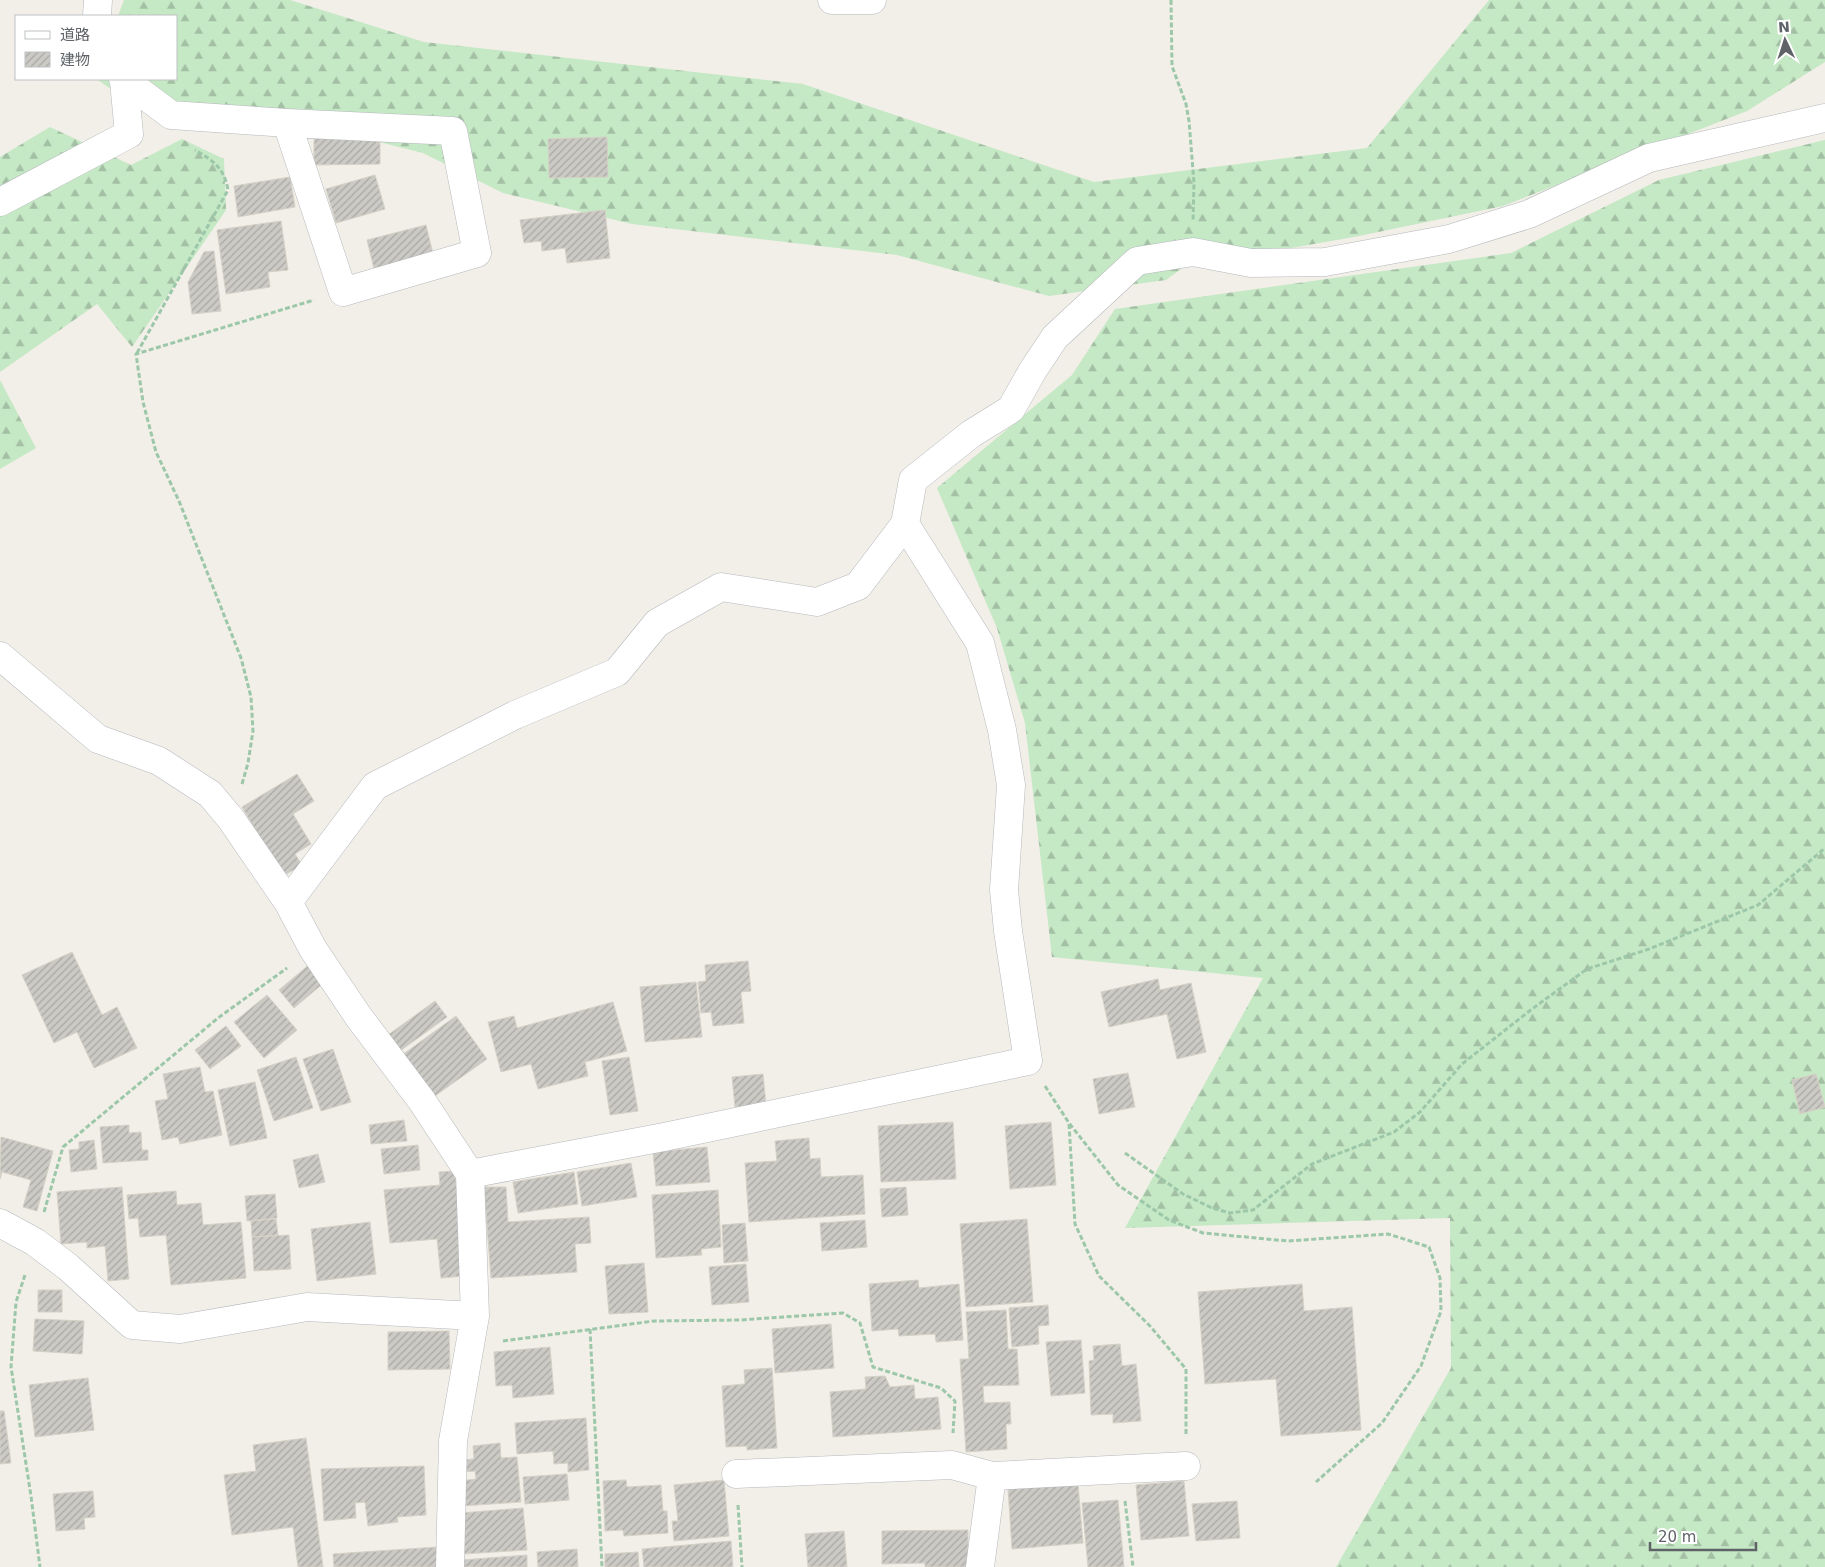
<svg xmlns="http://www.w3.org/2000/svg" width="1825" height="1567" font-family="'DejaVu Sans','Noto Sans JP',sans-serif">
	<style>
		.forest { fill: url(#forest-firs) }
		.building { fill: url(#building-hatch); stroke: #d6d1c6 }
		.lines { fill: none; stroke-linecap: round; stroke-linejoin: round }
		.street-casing { stroke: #b5b8bc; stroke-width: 29 }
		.path { stroke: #9cc7a9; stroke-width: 3; stroke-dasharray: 5 2.5; stroke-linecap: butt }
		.street { stroke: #fff; stroke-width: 28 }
	</style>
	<defs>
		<pattern id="forest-firs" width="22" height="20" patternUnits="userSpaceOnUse" patternTransform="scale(1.25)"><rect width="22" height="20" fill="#c5e8c5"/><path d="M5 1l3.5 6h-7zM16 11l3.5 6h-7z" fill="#a3c0a4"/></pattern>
		<pattern id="building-hatch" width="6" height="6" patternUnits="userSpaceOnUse" patternTransform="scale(1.25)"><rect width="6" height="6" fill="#cccac5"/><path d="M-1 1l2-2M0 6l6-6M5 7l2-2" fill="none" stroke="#a9a8a4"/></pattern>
	</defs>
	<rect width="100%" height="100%" fill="#f1efe8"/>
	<path class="forest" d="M124,0h166l134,42 379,42 291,98 273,-34 122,-148h336v62l-78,49 -244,95 -144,30 -125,22 -30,-6 -38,28 -117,16 -152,-41 -265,-31 -129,-31 -80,-40 -164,-41 -93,16 -68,-48v-1h78v-63h-58z
		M50,127l81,38 51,-26 42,20 2,51 -94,137 -35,-43 -97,68v-215z
		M1825,140v1427h-489l115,-199 -1,-150 -325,10 138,-250 -211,-21 -27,-234 -28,-95 -60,-140 135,-113 43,-66 396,-56 148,-73z
		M0,380l36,68 -36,21z"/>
	<path class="building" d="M314,136h66v28l-66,1z
		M607,137l1,40 -59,1 -1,-39z
		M375,175l10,34 -49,14 -10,-34z
		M290,177l5,30 -57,10 -4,-31z
		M605,210l5,48 -43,5 -2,-15 -23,3 -1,-10 -17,2 -4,-23z
		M281,221l7,49 -20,2 2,15 -44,7 -9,-64z
		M426,225l8,33 -59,15 -8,-33z
		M214,251l7,60 -29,3 -4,-32 16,-30z
		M297,774l17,27 -21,13 18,30 -16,10 7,11 -19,11 -41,-69z
		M72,952l30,63 15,-8 20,41 -43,20 -17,-36 -23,11 -32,-68z
		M748,961l3,30 -10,1 3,31 -31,3 -2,-14 -10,1 -3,-31 8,-1 -1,-16z
		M311,963l15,18 -32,27 -15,-18z
		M1158,979l2,11 31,-7 15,69 -29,7 -10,-45 -58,13 -8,-35z
		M696,982l6,55 -57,5 -5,-55z
		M267,995l30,35 -33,28 -30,-36z
		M435,1001l12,16 -47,34 -12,-16z
		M613,1002l14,49 -42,11 3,14 -50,13 -7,-25 -30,8 -13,-50 26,-6 3,12z
		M456,1016l31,43 -55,39 -30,-43z
		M226,1026l15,20 -31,23 -15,-19z
		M333,1049l18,53 -30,9 -18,-52z
		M296,1057l17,51 -39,13 -17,-51z
		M629,1057l9,54 -28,4 -8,-54z
		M200,1067l5,25 8,-1 9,44 -42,9 -2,-7 -16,3 -7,-39 13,-2 -5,-25z
		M1128,1073l7,34 -36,7 -6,-35z
		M763,1074l3,31 -31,2 -3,-30z
		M1816,1074l9,33 -25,7 -8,-34z
		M255,1082l12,56 -37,8 -12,-56z
		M404,1120l3,21 -36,3 -2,-19z
		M953,1122l3,57 -75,3 -3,-56z
		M1051,1122l5,63 -46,4 -5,-63z
		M129,1125v8l12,-1 1,18h6v10l-45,3 -3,-36z
		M1,1137l52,14 -16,60 -14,-4 8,-27 -29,-8 -2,7z
		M809,1138l1,21 10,-1 1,19 42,-2 2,39 -116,8 -4,-59 32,-2 -2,-20z
		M94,1140l3,29 -26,3 -2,-22 10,-1v-7z
		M418,1145l2,25 -36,4 -3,-25z
		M707,1147l3,35 -54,4 -3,-34z
		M318,1154l7,28 -26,6 -6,-28z
		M631,1163l6,34 -55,9 -5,-34z
		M455,1171l9,105 -23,2 -4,-39 -47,4 -6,-53 56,-5 -1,-13z
		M574,1172l4,32 -60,9 -5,-31z
		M122,1187l7,92 -21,2 -3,-35 -18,2v-6l-26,2 -4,-52z
		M484,1187h22l2,35 81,-5 2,26 -16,1 2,28 -86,6z
		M906,1187l2,28 -26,2 -2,-28z
		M718,1190l3,57 -20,2 1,6 -46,3 -4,-63z
		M176,1191l1,14 24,-2 2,22 38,-3 5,56 -75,7 -5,-50 -26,2 -2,-19 -9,1 -2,-24z
		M275,1194l2,24 -30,3 -2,-25z
		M276,1219l2,16 -26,2 -1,-16z
		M1027,1219l6,83 -67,5 -6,-83z
		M865,1220l2,27 -45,4 -2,-28z
		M370,1222l6,52 -59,7 -6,-52z
		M745,1223l3,38 -24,2 -2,-38z
		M289,1235l2,34 -37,2 -2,-34z
		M644,1263l4,49 -39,2 -4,-48z
		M746,1264l3,38 -37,3 -3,-38z
		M918,1280l1,8 40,-4 4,56 -27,2 -1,-8 -36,2 -1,-7 -26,2 -3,-47z
		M1302,1284l2,27 48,-4 9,123 -80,6 -5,-57 -71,5 -7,-92z
		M38,1290h24v22h-24z
		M1048,1305l1,20 -11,1 1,18 -27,3 -3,-39z
		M1006,1310l2,39h9l2,36 -36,1 1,17 26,-1 1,22h-5l1,25 -41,3 -6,-93h9l-3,-47z
		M35,1319l49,2 -2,33 -49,-3z
		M831,1324l3,44 -59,5 -3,-44z
		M449,1331l1,38 -62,1v-38z
		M1081,1340l4,53 -34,3 -5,-54z
		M1120,1344l2,22 14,-2 5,57 -28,2v-9l-22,1 -2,-54 5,-1 -1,-14z
		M550,1347l4,47 -41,4 -1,-13 -16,1 -2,-34z
		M772,1368l5,80 -30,2v-4l-21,1 -4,-61 23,-2 -1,-14z
		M885,1376l5,11 24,-2 1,14 23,-2 3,32 -108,8 -3,-45 36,-3 -1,-12z
		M88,1378l6,52 -59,7 -6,-52z
		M0,1411h4l7,52 -11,1z
		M586,1418l3,52 -21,2v-9l-14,1 -1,-13 -36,3 -2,-31z
		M306,1438l17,129h-25l-5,-40 -61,8 -8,-60 32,-4 -3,-26z
		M500,1443l1,15 16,-1 4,45 -59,4 -2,-25 16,-2 -1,-8 -13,1 -1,-12 13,-1 -1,-13z
		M424,1466l2,49 -29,2 1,5 -30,4 -3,-24 -10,1 1,15 -32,3 -3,-52z
		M567,1474l2,26 -44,4 -2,-27z
		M626,1480l1,7 34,-2 2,26h4l1,22 -44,3 -1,-6 -18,1 -2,-50z
		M724,1480l5,56 -55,5 -2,-20h6l-4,-36z
		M1184,1481l5,55 -48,4 -5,-55z
		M1078,1484l5,59 -71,6 -4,-60z
		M93,1491l2,26 -11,1 1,11 -29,2 -3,-37z
		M1118,1500l6,67h-36l-6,-64z
		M1237,1501l3,37 -44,3 -4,-37z
		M523,1508l4,42 -64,4 -3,-41z
		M968,1530v37h-43v-4l-43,1v-33z
		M844,1531l3,36h-39l-3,-33z
		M731,1541l2,26h-89l-2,-18z
		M437,1547l1,20h-104l-1,-13z
		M577,1549l1,18h-40l-1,-15z
		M638,1552l1,15h-34v-13z
		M527,1555v12h-65v-7z"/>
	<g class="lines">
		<defs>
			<path id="street" d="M832,0h40
				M97,16l1,-16
				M123,79l48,36 116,8 166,8 24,122 -134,39 -56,-169
				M0,202l129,-68 -5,-53
				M0,656l98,83 61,22 51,33 21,25 57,83 25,47 45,67 64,85 48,73 5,142 -22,125 -3,126
				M288,902l87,-116 140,-71 102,-43 40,-49 64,-36 96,15 41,-16 47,-62 8,-44 58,-46 40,-25 22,-39 22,-33 82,-76 56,-9 58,11 74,-1 124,-23 80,-25 120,-56 176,-40
				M470,1174l194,-37 364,-76 -20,-130 -4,-41 7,-105 -9,-55 -22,-87 -75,-119
				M0,1223l35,19 33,25 64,58 48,4 127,-22 168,9
				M736,1474l216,-9 40,11
				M980,1567l12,-91 194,-10"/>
		</defs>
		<use href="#street" class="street-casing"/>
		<path class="path" d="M1171,0l1,66 14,38 3,17 5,62 -1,38
			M137,353l91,-163c-4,-22 -14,-29 -33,-40
			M242,784l6,-21 5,-32 -2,-34 -10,-39 -62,-157 -23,-49 -13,-50 -7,-48 178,-54
			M1045,1086l24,37 49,62 51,35 34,13 85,8 100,-7 41,13 11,31 1,33 -20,55 -39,57 -66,59
			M1069,1124l6,100 24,52 51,50 36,43v67
			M1125,1153l58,41 29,14 18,5 23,-3 59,-46 82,-32 26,-20 42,-48 70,-55 55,-40 62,-20 109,-44 67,-57
			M44,1212l19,-65 155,-129 69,-50
			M25,1275l-9,27 -5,65 20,129 9,71
			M590,1329l12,238
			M503,1341l151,-20 86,-1 103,-7 17,10 13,44 68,21 14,13 -2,32
			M1125,1501l8,66
			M738,1505l4,62"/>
		<use href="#street" class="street"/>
	</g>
	<rect x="15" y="15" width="162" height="65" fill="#ffffff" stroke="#bfc1c3"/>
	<rect x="25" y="31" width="25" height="8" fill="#ffffff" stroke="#bfc1c3"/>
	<text x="60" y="40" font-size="15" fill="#5f6368">道路</text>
	<rect x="25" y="52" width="25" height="15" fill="url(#building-hatch)" stroke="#bfc1c3"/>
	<text x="60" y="65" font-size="15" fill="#5f6368">建物</text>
	<g transform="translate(1785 40) rotate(356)" stroke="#ffffff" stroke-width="4" paint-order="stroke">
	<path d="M0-4L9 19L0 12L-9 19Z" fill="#5f6368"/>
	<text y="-8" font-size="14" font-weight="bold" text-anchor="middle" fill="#5f6368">N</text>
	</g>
	<path d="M1650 1542v8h106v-8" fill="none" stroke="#5f6368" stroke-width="2.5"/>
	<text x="1658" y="1542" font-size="15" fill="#5f6368" stroke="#ffffff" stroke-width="4" paint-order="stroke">20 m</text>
</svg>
